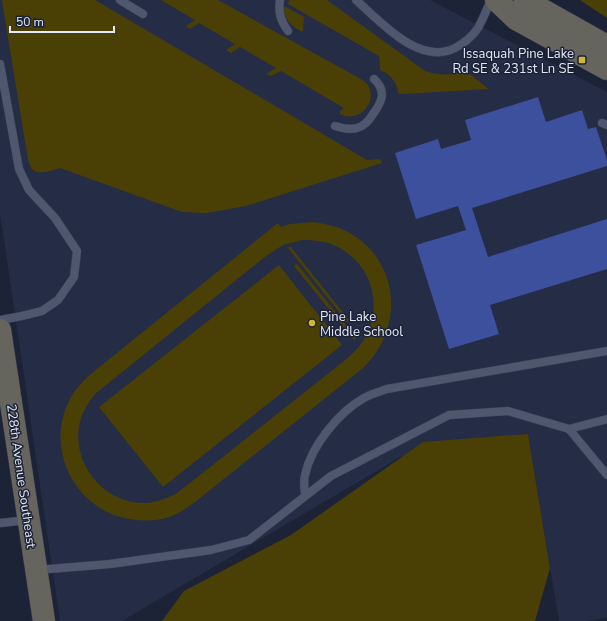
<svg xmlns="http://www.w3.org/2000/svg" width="607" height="621" font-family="'Nunito Sans',sans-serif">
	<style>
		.built { fill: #242c46 }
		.green { fill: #4a4006; fill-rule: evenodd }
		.building { fill: #3d509d }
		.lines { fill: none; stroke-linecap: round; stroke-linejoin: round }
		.service-casing { stroke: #3c4052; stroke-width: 9 }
		.secondary-casing { stroke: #3c4052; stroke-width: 23 }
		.service { stroke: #4f576f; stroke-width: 8 }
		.secondary { stroke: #65655e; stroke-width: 22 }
		.poi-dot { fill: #cfb837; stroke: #1c2337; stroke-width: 1.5 }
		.labels { text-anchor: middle; stroke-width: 3; stroke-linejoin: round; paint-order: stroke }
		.poi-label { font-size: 13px; fill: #e3e8f6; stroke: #1c2337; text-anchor: end }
		.street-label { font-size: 13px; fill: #e3e8f6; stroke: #1c2337 }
	</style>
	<rect width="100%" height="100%" fill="#1c2337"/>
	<path class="built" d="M0,0h430l177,92v526l-20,3h-28l-31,-187 -126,22 -280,165h-62l-60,-408z"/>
	<path class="green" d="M3,0h92l272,160 13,-1 2,4 -136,43 -39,7 -25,-1 -122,-44c-7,2 -22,8 -28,1 -2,-2 -3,-7 -4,-9l-26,-159z
		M161,0h57l141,78c5,3 10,6 11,12 5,16 -13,33 -30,24v-3l4,-3 -63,-37 -10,5 -5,-2 10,-6 -36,-21 -9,6 -5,-3 9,-6 -36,-21 -9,6 -4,-3 9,-6z
		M289,0h38l98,71c15,5 27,4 41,0l23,18 -87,5 -4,-1c-1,-11 -8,-19 -18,-23l-1,-14 -91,-52z
		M580,0h27v18z
		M283,7h3l18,10 -1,13 -1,2c-13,-8 -16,-11 -19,-25z
		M313,222c12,2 24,4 35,10 52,28 57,97 15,136l-168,134c-8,6 -17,12 -26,15 -18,6 -38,4 -55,-2 -44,-17 -67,-70 -45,-114 5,-11 14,-20 23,-28l186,-150 3,4 9,-3zM302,240c16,0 31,2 44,12 29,20 36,60 17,89 -5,8 -12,14 -19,20l-168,133c-9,4 -19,8 -29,9 -44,2 -79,-43 -66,-85 3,-9 8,-16 14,-24l171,-138 17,-11z
		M290,246l59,74 -2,2 -59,-74z
		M297,264l59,74 -2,2 -60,-74z
		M279,265l63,80 -179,142 -64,-80z
		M528,434l22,134 -15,53h-373l22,-30 107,-56 132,-93z"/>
	<path class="building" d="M538,97l8,25 36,-12 6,19 8,-2 11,33v6l-135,42 16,49 119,-38v50l-117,36 9,29 -50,15 -33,-104 50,-15 -8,-24 -42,13 -21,-66 43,-14 3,10 30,-9 -6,-20z"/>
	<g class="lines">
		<defs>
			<path id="service" d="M120,0l23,14
				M280,0c-2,13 1,21 8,31
				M356,0c25,22 63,66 99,48 8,-4 18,-12 23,-20 5,-9 9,-19 13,-28
				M0,64l19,105 10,21 26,28 22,33 -3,26 -16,23 -16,11 -20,5 -22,4
				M602,123l5,2
				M335,126c7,2 14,4 22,2 7,-2 12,-7 16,-14 9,-12 14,-23 1,-35
				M569,429l38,46
				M305,496c0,-6 -2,-15 0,-21 6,-29 34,-63 59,-77 7,-4 15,-6 23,-9l220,-38
				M0,523l28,-3
				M37,570l73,-6 101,-14 38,-10 82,-64 118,-61 59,-4 61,18 38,-10"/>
			<path id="secondary" d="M496,0l20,19 91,50
				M525,0l82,46
				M0,330l44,291"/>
		</defs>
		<use href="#service" class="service-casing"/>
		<use href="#secondary" class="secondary-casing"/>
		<use href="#service" class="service"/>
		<use href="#secondary" class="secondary"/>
	</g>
	<g class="poi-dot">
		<rect x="578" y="56" width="8" height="8" rx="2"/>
		<circle cx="312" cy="323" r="4"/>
	</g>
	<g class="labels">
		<g class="poi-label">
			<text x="574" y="58">Issaquah Pine Lake<tspan x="574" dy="15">Rd SE &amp; 231st Ln SE</tspan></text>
			<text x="320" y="321" text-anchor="start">Pine Lake<tspan x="320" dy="15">Middle School</tspan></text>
		</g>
		<g class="street-label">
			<text transform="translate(22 476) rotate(82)" y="5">228th Avenue Southeast</text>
		</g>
	</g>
	<path d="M10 26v6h104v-6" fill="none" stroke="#e3e8f6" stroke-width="2"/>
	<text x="16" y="26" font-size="12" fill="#e3e8f6" stroke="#1c2337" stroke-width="3" paint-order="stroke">50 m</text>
</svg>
